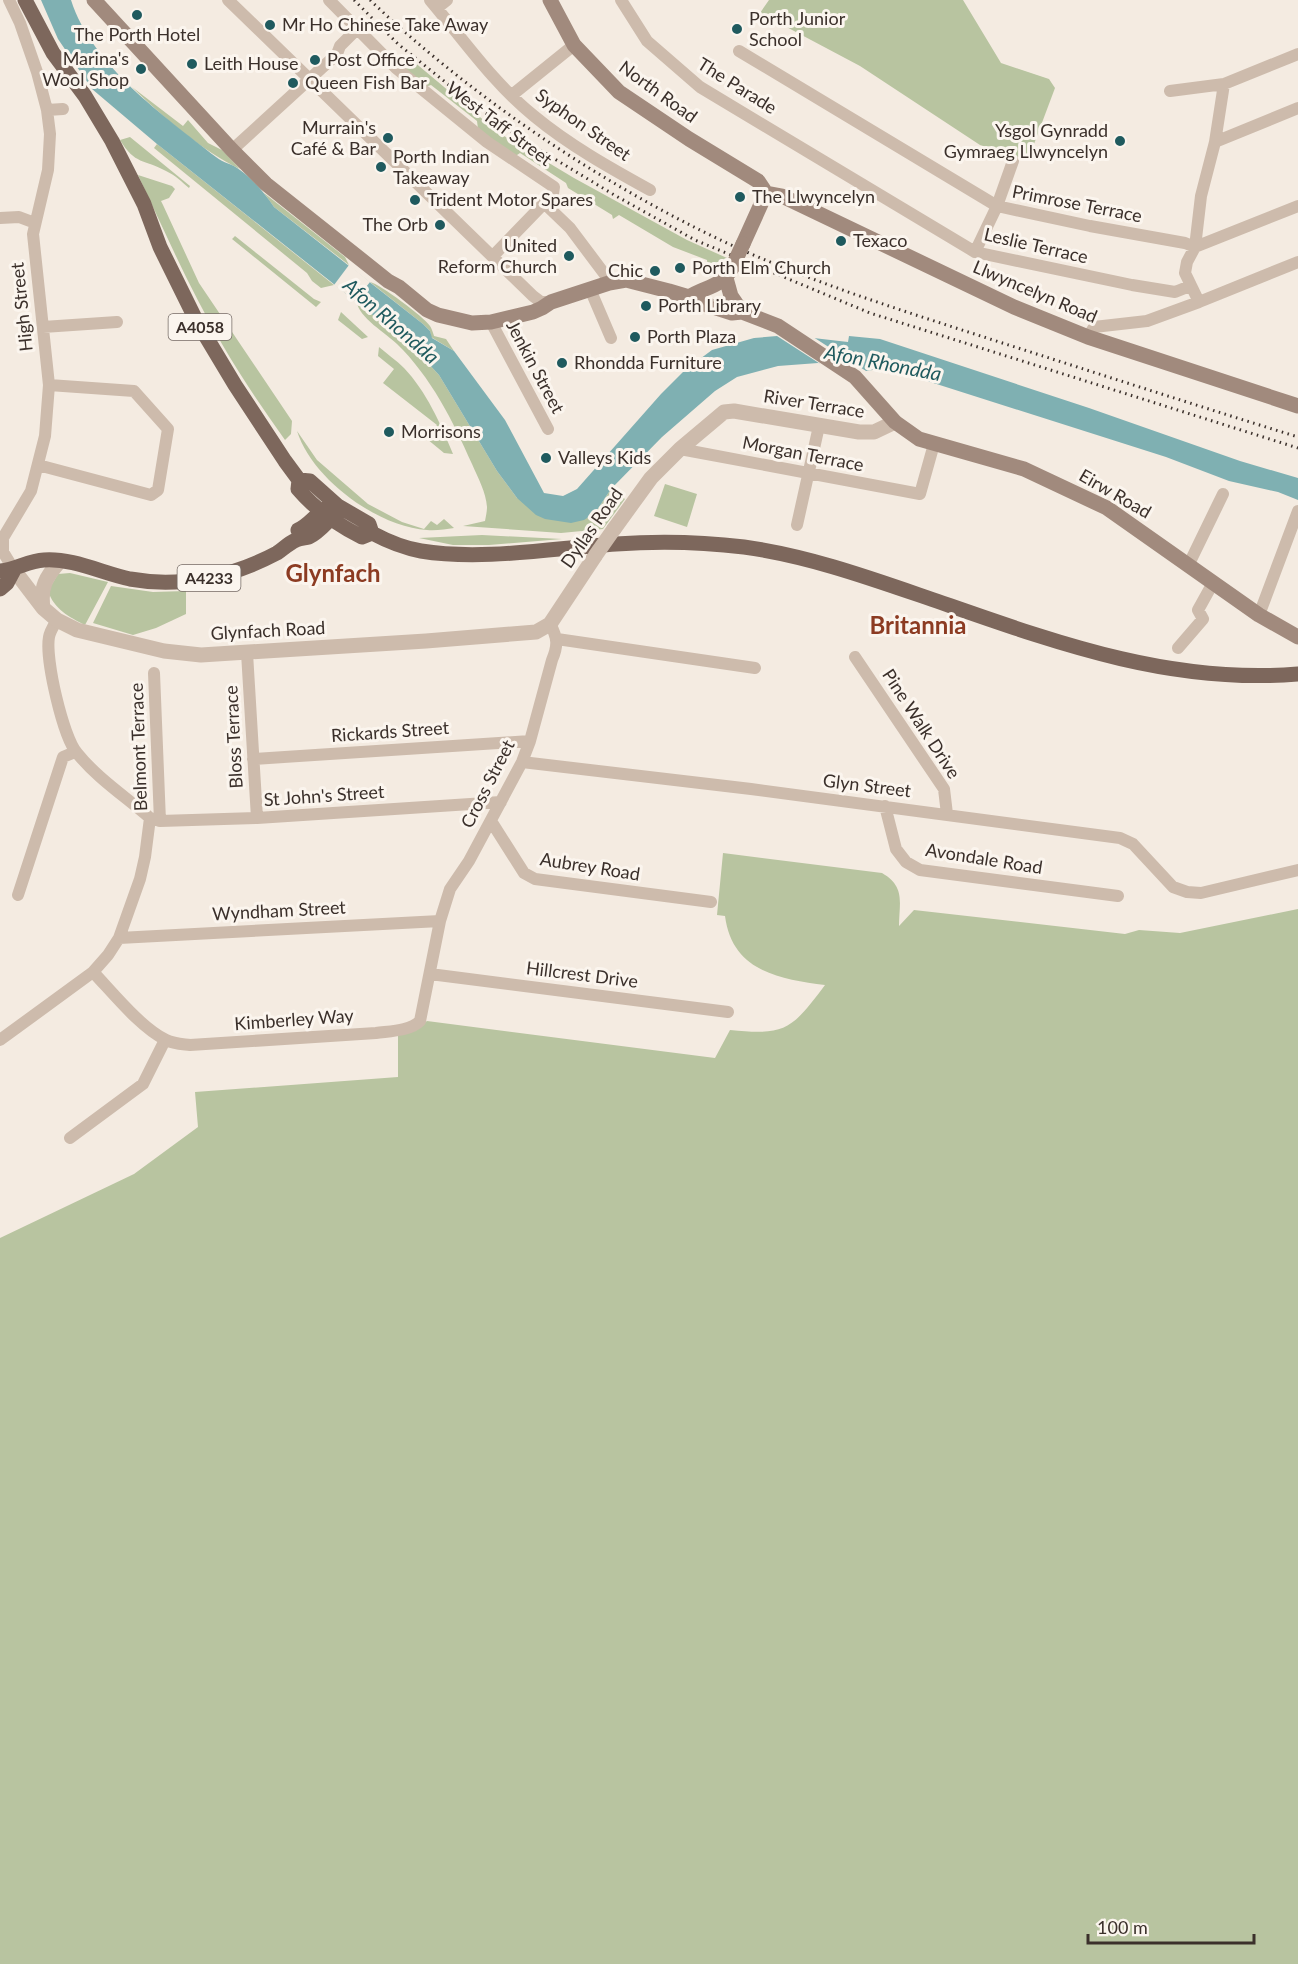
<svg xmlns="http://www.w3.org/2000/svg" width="1298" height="1964" font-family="Lato,sans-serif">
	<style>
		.green { fill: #b8c4a0 }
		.water { fill: #7fb0b2 }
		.pier { fill: #f4ebe1 }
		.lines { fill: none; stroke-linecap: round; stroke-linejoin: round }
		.minor { stroke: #cdbbac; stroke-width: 12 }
		.tertiary { stroke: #cdbbac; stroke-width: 15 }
		.secondary { stroke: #a18a7d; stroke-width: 15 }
		.primary { stroke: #7d675c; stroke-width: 15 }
		.rail { stroke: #3b302b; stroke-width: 3; stroke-dasharray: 1.5 4.5; stroke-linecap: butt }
		.tertiary-bridge { stroke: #cdbbac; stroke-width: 15 }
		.secondary-bridge { stroke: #a18a7d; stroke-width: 15 }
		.poi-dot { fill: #1f5a5e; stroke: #fbf5ee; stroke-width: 2 }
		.labels { text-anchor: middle; stroke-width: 6; stroke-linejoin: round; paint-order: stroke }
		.shield { fill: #fbf5ee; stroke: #756b66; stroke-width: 1.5 }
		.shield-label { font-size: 16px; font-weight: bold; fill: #3b302b }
		.poi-label { font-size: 18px; fill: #3b302b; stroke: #fbf5ee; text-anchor: start }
		.street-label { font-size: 18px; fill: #3b302b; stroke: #fbf5ee }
		.water-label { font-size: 20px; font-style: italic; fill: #1f5a5e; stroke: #fbf5ee }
		.district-label { font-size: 24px; font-weight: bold; fill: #8c3b22; stroke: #fbf5ee }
	</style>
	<rect width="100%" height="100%" fill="#f4ebe1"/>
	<path class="green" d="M769,0h194l38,63 48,16 6,9 -27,72 -48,-15 -120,-79 -100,-53z
		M413,61l86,72 75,45 113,62 40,18 -7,13 -11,6 -2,-17 -34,-13 -54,-32 -6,4 -1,-4 -44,-27 -2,-5 -46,-30 -6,4 -36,-28 -1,-8 -46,-36 -6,2 -20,-17z
		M132,87l51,39 5,-6 20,23 14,7 18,19c-38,-18 -77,-52 -108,-82z
		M130,137l60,49 -1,2c-7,-6 -14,-13 -23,-17 -22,-12 -31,-6 -46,-31z
		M157,144l177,141 -13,3 -9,-7 -5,-8 -153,-125z
		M138,175l34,11 3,3 -6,9 -8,3 2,4 36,78 93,138 -1,13 -6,6c-22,-31 -44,-63 -63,-96 -32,-54 -57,-112 -84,-169z
		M264,193l81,64 4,8 -75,-58z
		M235,236l79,63 7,3 -5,5 -84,-68z
		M370,282c10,2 54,35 60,44 1,1 4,9 4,10l12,3 8,12 -23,-14 -1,-6 -7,-7z
		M357,302l55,44 27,29 58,96 20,27 78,15 16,-24 14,10 -22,30 -42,4 -98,-7 22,-5c1,-5 2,-10 2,-14 -1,-15 -9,-29 -15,-43 -19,-43 -41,-87 -75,-120 -10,-10 -39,-27 -40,-42z
		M341,312l27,25 -6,2 -24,-19z
		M379,347c8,7 17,13 25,21 22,23 37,56 49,86l-9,-1 -17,-14 10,-14 -54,-42 11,-14 -16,-13z
		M297,431l20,29 51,44 34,18 22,7 7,-8 6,4 7,-6 10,9c-8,1 -18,3 -27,2 -49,-3 -115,-51 -130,-99z
		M665,484l32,10 -10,33 -33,-11z
		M482,535l80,4 -73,6h-36l-34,-7z
		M70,573l38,9 -23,43c-16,-8 -31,-16 -37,-34l10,-17z
		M111,586l42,6 33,-1v23l-30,14 -23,7 -40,-12z
		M723,853l159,20c24,14 17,30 17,53l15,-16 211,24 14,-4 41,3 118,-24v1055h-1298v-726l134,-64 64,-47 -3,-35 203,-15v-42l18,-6 11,-8 288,37 15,-28c56,6 62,-1 95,-45 -46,-6 -93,-14 -100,-69l-8,-1z"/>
	<path class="water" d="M41,0h30c21,66 93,116 145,157 7,6 17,7 24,13 14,10 25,24 34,37l149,117 7,7 2,7 22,13 51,69 39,73 19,3 14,-7 84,-95 24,-24 27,-20 42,-12 23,-2h19l52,6 1,-6 31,3 209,69 151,53 58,17v22l-20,-8 -49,-11 -63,-24 -242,-77 -45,-11 -13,2 -48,-8 -40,3 -41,11 -22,14 -53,46 -51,52 -16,24 -11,7 -13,3 -26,-4 -9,-4 -19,-17 -20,-27 -58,-96 -27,-29 -255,-202 -65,-55 -34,-50z"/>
	<path class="pier" d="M349,265l21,17 -12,15 -1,5 -23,-17z
		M785,333l25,2 56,36 -4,2 -37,-6 -48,-31z"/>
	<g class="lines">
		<path class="minor" d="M9,0l11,23 17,49 10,38 3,24 -2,36 -15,64 16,151 -4,51 -14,55 -28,47v14l11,18
			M228,0l305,296 8,6h10
			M329,0l67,68 91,74 67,45 -1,7 -60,62
			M430,0c33,39 64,84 104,116 35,29 76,52 116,74
			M621,0l26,41 53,46 275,165 157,33 43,7 15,-6
			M437,8l10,-8
			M739,51l258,155 93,20 95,17 10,4 103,-41
			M1170,91l54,-7 74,-30
			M512,95l62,-50
			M47,110l16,-1
			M1215,142l83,-34
			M232,150l105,-96 3,-8 17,-17
			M544,203l26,25 36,48 3,7
			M0,218l19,-1 16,6
			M975,252l22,-46 16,-45
			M590,289l21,49
			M1199,302l-14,-29 2,-11 8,-15 6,-51 14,-54 9,-58
			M491,322l57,107
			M43,327l74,-5
			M1088,337l6,-10 53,-6 52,-19 99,-40
			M680,449l240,45 14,-50
			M38,465l113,30 7,-5 10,-61 -34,-38 -85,-6
			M797,525l22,-99
			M1188,566l35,-72
			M1259,615l39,-104
			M557,639l198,29
			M1178,648l25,-29 -5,-9 15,-27
			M247,653l10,165
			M855,657l89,132 3,25
			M154,673l6,148
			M253,759l277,-18
			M522,762l229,27 369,49 13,6 40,43 14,5 14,1 97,-23
			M885,806l11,43 10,13 14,8 198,26
			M150,818l10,3 97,-3 244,-16
			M491,821l33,52 11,6 176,23
			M18,895l45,-138 12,-5
			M119,938l321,-17
			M93,972c20,21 48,56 73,68 8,4 16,4 24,5l186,-12c14,-2 34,-2 44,-12l20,-100 10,-32 19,-28 53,-99 8,-21 22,-81c6,-14 6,-22 -2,-36
			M430,974l298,38
			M0,1040l93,-68 15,-17 11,-17 21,-59 5,-22 5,-39c-24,-21 -53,-40 -73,-65 -14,-16 -32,-94 -28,-116 1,-6 5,-12 8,-17
			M70,1138l73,-54 22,-44"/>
		<path class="tertiary" d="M614,529l37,-51 29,-29 44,-37 10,-1 125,21h15l21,-10
			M14,570l29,38 14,12 20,10 87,21 37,4 225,-14 110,-9 14,-8 45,-68
			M43,608c-3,-21 3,-31 16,-46"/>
		<path class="secondary" d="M94,0l138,150 34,34 122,97 11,6 28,23 11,5 34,8 19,-1 42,-10 9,-4 9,-6 58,-19 17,-3 43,11 20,6 9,5 34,11 10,-1 36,14 77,51 40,45 24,17 105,30 83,39 152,107 39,22
			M550,0l24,45 45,47 70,47 69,42 8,12
			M766,193l16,3 232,111 74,30 210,69
			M743,244l23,-51
			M726,278l5,18 11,16
			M689,297c17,-11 32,-9 43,-29"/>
		<path class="primary" d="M25,0l28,53 32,43 27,45 32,63 16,43 36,73 39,65 50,76 14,19 11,1 28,25 31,18 3,9
			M299,480l-1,9c17,20 40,36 64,48l10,-4c15,8 32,15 49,18 61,10 133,-3 195,-7 42,-3 86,-2 128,3 64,9 123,30 184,51 121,42 239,87 370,76
			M298,530c12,-5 19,-18 31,-23
			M0,571c15,-1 28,-10 44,-11 29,-2 58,13 86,19 50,9 102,-2 147,-26 6,-4 12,-10 19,-13 4,-2 9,-2 13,-3 11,-5 19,-17 28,-24
			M0,589l7,-6 7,-13"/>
		<path class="rail" d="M354,0l44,44 72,58 55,39 91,55 79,44 175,73 428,135
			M370,0c93,89 212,171 328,229 93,47 193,78 292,110 103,33 205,66 308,98"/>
		<path class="tertiary-bridge" d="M595,556l19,-27"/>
		<path class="secondary-bridge" d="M732,268l11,-24"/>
	</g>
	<g class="poi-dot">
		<circle cx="137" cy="15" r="6"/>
		<circle cx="270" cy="25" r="6"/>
		<circle cx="737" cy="29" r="6"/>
		<circle cx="315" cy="60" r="6"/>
		<circle cx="192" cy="64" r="6"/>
		<circle cx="141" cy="69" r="6"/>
		<circle cx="293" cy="83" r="6"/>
		<circle cx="388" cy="138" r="6"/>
		<circle cx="1120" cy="141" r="6"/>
		<circle cx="381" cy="167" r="6"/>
		<circle cx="740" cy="197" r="6"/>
		<circle cx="415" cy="200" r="6"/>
		<circle cx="440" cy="225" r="6"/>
		<circle cx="841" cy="241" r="6"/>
		<circle cx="569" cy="256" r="6"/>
		<circle cx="680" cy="268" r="6"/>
		<circle cx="655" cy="271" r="6"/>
		<circle cx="646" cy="306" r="6"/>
		<circle cx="635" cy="337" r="6"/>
		<circle cx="562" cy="363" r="6"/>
		<circle cx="389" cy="432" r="6"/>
		<circle cx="546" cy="458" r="6"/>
	</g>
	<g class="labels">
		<g class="shield">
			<rect x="168.5" y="314" width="63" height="26" rx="4.5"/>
			<rect x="177.5" y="565" width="63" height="26" rx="4.5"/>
		</g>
		<g class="shield-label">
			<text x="200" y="333">A4058</text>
			<text x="209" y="584">A4233</text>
		</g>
		<g class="poi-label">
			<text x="749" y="25">Porth Junior<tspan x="749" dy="21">School</tspan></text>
			<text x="282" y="31">Mr Ho Chinese Take Away</text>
			<text x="137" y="41" text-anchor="middle">The Porth Hotel</text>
			<text x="129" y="65" text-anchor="end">Marina's<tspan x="129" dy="21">Wool Shop</tspan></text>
			<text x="327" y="66">Post Office</text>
			<text x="204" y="70">Leith House</text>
			<text x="305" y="89">Queen Fish Bar</text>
			<text x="376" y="134" text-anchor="end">Murrain's<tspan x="376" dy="21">Café &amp; Bar</tspan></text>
			<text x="1108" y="137" text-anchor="end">Ysgol Gynradd<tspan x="1108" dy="21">Gymraeg Llwyncelyn</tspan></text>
			<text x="393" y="163">Porth Indian<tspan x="393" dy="21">Takeaway</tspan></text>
			<text x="752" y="203">The Llwyncelyn</text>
			<text x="427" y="206">Trident Motor Spares</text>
			<text x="428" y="231" text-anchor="end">The Orb</text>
			<text x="853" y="247">Texaco</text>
			<text x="557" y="252" text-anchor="end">United<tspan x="557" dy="21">Reform Church</tspan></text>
			<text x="692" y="274">Porth Elm Church</text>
			<text x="643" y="277" text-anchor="end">Chic</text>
			<text x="658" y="312">Porth Library</text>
			<text x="647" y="343">Porth Plaza</text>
			<text x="574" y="369">Rhondda Furniture</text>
			<text x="401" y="438">Morrisons</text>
			<text x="558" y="464">Valleys Kids</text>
		</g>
		<g class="street-label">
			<text transform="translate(737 86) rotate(32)" y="6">The Parade</text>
			<text transform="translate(658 92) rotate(36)" y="6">North Road</text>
			<text transform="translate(499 124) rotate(37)" y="6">West Taff Street</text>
			<text transform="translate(583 125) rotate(35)" y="6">Syphon Street</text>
			<text transform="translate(1077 204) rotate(11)" y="6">Primrose Terrace</text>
			<text transform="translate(1036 246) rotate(13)" y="6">Leslie Terrace</text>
			<text transform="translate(1035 292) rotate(23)" y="6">Llwyncelyn Road</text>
			<text transform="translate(22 307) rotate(-96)" y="6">High Street</text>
			<text transform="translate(535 367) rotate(62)" y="6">Jenkin Street</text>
			<text transform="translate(814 404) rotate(9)" y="6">River Terrace</text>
			<text transform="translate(803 454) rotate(11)" y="6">Morgan Terrace</text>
			<text transform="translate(1115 494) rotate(30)" y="6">Eirw Road</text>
			<text transform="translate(592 528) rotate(-55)" y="6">Dyllas Road</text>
			<text transform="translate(268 631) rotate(-3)" y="6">Glynfach Road</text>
			<text transform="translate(921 724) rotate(57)" y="6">Pine Walk Drive</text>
			<text transform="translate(390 732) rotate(-4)" y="6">Rickards Street</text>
			<text transform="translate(234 737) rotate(-93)" y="6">Bloss Terrace</text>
			<text transform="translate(139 747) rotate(-92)" y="6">Belmont Terrace</text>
			<text transform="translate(488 784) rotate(-63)" y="6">Cross Street</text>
			<text transform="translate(867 786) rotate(7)" y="6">Glyn Street</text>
			<text transform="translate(324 796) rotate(-4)" y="6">St John's Street</text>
			<text transform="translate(984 859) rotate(9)" y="6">Avondale Road</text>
			<text transform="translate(590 867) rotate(9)" y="6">Aubrey Road</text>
			<text transform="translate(279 911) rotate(-3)" y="6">Wyndham Street</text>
			<text transform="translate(582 975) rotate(7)" y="6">Hillcrest Drive</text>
			<text transform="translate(294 1020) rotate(-4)" y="6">Kimberley Way</text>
		</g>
		<g class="water-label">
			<text transform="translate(391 321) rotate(41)" y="7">Afon Rhondda</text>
			<text transform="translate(883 363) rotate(11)" y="7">Afon Rhondda</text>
		</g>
		<g class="district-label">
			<text x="333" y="582">Glynfach</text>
			<text x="918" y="634">Britannia</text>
		</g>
	</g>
	<path d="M1088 1934v9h166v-9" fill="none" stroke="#3b302b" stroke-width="3"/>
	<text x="1097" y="1934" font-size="18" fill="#3b302b" stroke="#fbf5ee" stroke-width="4.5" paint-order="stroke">100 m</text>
</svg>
